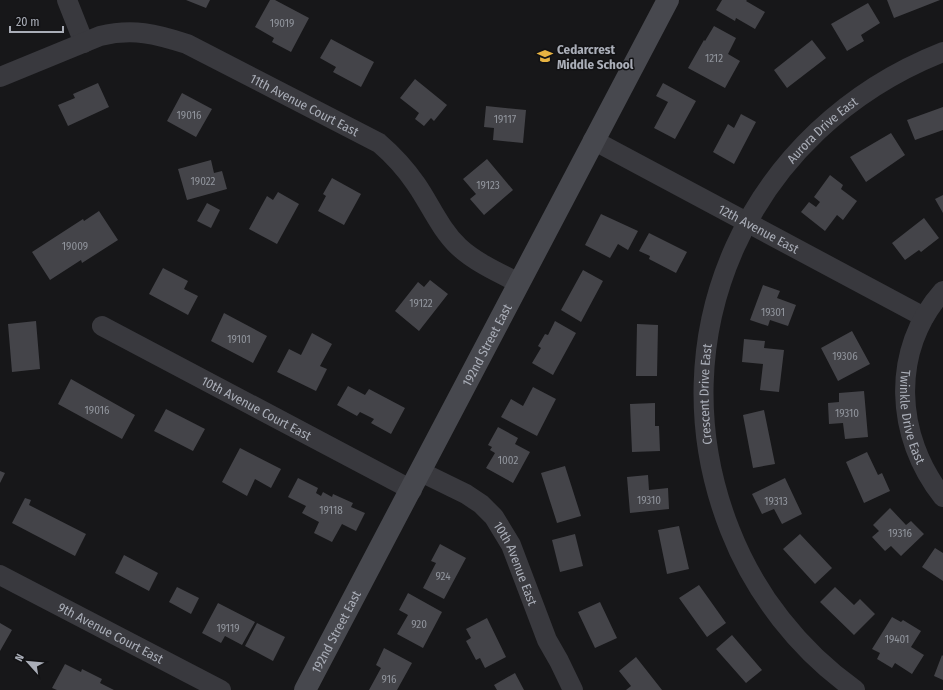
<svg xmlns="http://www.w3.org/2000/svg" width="943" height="690" font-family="'Fira Sans Condensed',sans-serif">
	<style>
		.building { fill: #444449 }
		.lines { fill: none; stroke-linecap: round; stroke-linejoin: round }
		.street { stroke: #39393e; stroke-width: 20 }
		.secondary { stroke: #47484e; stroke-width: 22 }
		.labels { text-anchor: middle; stroke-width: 3; stroke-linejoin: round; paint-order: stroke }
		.number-label { font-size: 11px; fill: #90949c }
		.poi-label { font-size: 13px; font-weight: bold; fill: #aaaeb8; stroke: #121214; text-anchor: start }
		.street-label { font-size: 13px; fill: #aaaeb8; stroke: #121214 }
	</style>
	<rect width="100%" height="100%" fill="#171719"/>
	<path class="building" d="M186,0h24l-4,8z
		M270,0h5l34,18 -18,34 -19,-10 2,-4 -19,-11z
		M722,0h25l-1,1 19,11 -10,17 -19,-11 -1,3 -19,-11z
		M887,0h53l-46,18z
		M868,3l12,20 -19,12 3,6 -17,10 -16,-27z
		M714,26l22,12 -8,16 12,7 -15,27 -37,-20 16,-28 1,1z
		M331,39l43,23 -13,25 -28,-15 3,-5 -16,-9z
		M812,40l14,18 -39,30 -13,-18z
		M415,79l32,26 -13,16 -3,-3 -7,8 -9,-7 4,-6 -19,-15z
		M98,83l11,24 -41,19 -10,-21 17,-7 -2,-4z
		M663,83l33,18 -21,38 -21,-11 14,-26 -12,-6z
		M182,93l30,16 -16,28 -29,-16z
		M486,106l40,4 -3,33 -30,-3 1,-12 -10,-1z
		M943,107v23l-28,10 -8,-20z
		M741,114l15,8 -22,42 -21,-12 15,-28 6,4z
		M891,133l14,22 -39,27 -16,-25z
		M487,159l26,31 -29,25 -14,-16 6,-5 -13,-15z
		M211,160l3,13 8,-2 5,18 -40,11 -9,-31z
		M830,175l13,10 -2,4 16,12 -14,19 -6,-5 -12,16 -24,-19 8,-10 7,5 4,-5 -6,-5z
		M332,178l29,16 -17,31 -26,-14 8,-15 -3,-2z
		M278,192l21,12 -22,40 -28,-15 18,-33 6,4z
		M943,195v18l-8,-14z
		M207,203l13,7 -9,18 -14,-7z
		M99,211l19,29 -36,23 -1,-3 -31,20 -18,-28 51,-33 1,2z
		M601,214l37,17 -10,19 -10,-6 -8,14 -25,-13z
		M924,218l15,20 -18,14 -2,-2 -14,10 -13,-17z
		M649,233l38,19 -11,21 -27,-14 1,-3 -11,-5z
		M163,268l25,13 -4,8 14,7 -10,19 -39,-21z
		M583,270l20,11 -22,41 -20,-12z
		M430,280l18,14 -29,37 -24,-20 23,-29 6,5z
		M763,285l17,6 -3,7 19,7 -8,21 -18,-6 -2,6 -18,-6z
		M224,313l43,23 -14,27 -42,-22z
		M36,321l4,48 -28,3 -4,-48z
		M555,321l21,12 -23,42 -21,-12 9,-15 -3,-2 7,-12 3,1z
		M637,324l21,1 -1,51h-21z
		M852,331l18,33 -32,17 -17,-33z
		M312,333l20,11 -12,22 7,3 -11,22 -39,-19 12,-23 12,6z
		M744,339l21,2 -1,7 20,2 -5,42 -19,-2 3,-26 -21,-2z
		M71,379l64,36 -13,24 -64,-35z
		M348,386l17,9 4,-6 36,19 -14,26 -20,-11 3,-4 -14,-7 -3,4 -20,-11z
		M533,387l23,12 -19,37 -36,-19 10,-18 12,7z
		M864,391l4,46 -23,2 -2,-16 -14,1 -1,-21 11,-1v-9z
		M655,403v23h4l1,25 -28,1 -2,-48z
		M166,409l39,20 -12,22 -39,-20z
		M764,410l11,54 -22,4 -10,-53z
		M498,427l20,11 -3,6 15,8 -17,31 -27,-15 9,-15 -5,-3 2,-3 -4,-2z
		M240,448l41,21 -10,19 -16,-9 -8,17 -25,-14z
		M867,452l11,23 4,-2 8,18 -26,12 -18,-41z
		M565,466l16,50 -24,7 -16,-50z
		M0,471l5,2 -5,10z
		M648,475l1,15 19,-2 1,21 -39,4 -3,-36z
		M298,478l20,10 -2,5 5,3 2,-4 9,5 1,-3 20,9 -2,4 14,6 -9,18 -14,-7 -10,18 -18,-9 5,-11 -17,-9 4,-7 -18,-9z
		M785,478l17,36 -20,10 -8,-15 -12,5 -10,-20z
		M25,498l6,2 -2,5 57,29 -11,22 -63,-33z
		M890,508l16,17 5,-4 13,13 -23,22 -10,-10 -6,5 -13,-14 7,-6 -6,-6z
		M679,526l10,43 -22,5 -9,-44z
		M575,534l8,32 -23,6 -8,-32z
		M800,534l32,34 -17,16 -32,-35z
		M440,544l26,14 -22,41 -21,-11 13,-25 -5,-2z
		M935,548l8,5v28l-21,-14z
		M124,555l34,18 -9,18 -34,-18z
		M699,585l27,38 -19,14 -28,-39z
		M177,587l22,11 -8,16 -22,-12z
		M835,587l19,18 6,-6 15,15 -21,21 -34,-33z
		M408,593l34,19 -19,36 -26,-14 11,-19 -9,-5z
		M600,602l17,36 -22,10 -17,-36z
		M218,603l37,19 -13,23 -17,-9 -4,7 -19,-10z
		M892,617l9,5 2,-2 18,11 -10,16 13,8 -12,19 -17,-11 -3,5 -15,-9 3,-6 -8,-4z
		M487,618l19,39 -21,11 -5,-10 -4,2 -10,-19 5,-3 -5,-9z
		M0,623l12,7 -12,21z
		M257,623l28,14 -12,24 -28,-15z
		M732,635l30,35 -16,13 -30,-34z
		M384,648l28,15 -15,27h-28l12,-22 -5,-3z
		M942,655l1,1v24l-9,-4z
		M636,657l26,33h-36l5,-4 -12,-15z
		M65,664l16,8 1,-3 20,10 -2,4 14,7h-57l-5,-2z
		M515,673l9,17h-27l-3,-5z"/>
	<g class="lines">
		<g class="street">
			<path d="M67,0l17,43"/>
			<path id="s1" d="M0,77l100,-41c33,-8 56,-2 87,8l192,99c14,12 26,25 37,41 14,20 24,45 43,63 16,15 40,26 60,36"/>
			<path id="s2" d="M593,140l331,177"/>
			<path id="s3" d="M943,291c-53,59 -48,146 0,206"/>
			<path id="s4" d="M102,326l310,164"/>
			<path id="s5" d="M421,472l45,22 15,10 13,13 17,28 36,95 12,21 14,29"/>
			<path id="s6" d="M0,575l221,115"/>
			<path id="s7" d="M855,690c-56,-40 -100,-96 -125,-160 -77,-195 20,-402 213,-478"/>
		</g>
		<path class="secondary" id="s8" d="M305,690l363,-690"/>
	</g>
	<defs>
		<symbol id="school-bare" viewBox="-9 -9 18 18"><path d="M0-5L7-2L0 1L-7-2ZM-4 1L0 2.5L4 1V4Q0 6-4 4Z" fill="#e7b342" stroke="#121214" stroke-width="2.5" paint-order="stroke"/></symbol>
	</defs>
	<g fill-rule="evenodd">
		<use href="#school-bare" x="534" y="45" width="22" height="22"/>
	</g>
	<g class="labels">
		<g class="number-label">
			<text x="282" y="27">19019</text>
			<text x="714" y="62">1212</text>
			<text x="189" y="119">19016</text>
			<text x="505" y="123">19117</text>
			<text x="203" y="185">19022</text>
			<text x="488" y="189">19123</text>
			<text x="75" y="250">19009</text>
			<text x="421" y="307">19122</text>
			<text x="773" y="316">19301</text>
			<text x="239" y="343">19101</text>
			<text x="845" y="360">19306</text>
			<text x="97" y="414">19016</text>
			<text x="847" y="417">19310</text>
			<text x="508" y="464">1002</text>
			<text x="649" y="504">19310</text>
			<text x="776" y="505">19313</text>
			<text x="331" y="514">19118</text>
			<text x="900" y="537">19316</text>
			<text x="443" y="580">924</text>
			<text x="419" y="628">920</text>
			<text x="228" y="632">19119</text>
			<text x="897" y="643">19401</text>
			<text x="389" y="683">916</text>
		</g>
		<g class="poi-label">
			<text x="557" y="54">Cedarcrest<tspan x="557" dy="15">Middle School</tspan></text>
		</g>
		<g class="street-label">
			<text dy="5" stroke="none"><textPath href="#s1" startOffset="329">11th Avenue Court East</textPath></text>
			<text dy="5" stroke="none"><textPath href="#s7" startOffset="644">Aurora Drive East</textPath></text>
			<text dy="5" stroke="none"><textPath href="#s2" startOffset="188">12th Avenue East</textPath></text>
			<text dy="5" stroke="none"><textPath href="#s8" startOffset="390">192nd Street East</textPath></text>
			<text dy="5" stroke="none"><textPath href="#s7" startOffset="345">Crescent Drive East</textPath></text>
			<text dy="5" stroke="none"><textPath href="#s4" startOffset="175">10th Avenue Court East</textPath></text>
			<text dy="5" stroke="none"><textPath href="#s3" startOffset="136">Twinkle Drive East</textPath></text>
			<text dy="5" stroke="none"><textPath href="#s5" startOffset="138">10th Avenue East</textPath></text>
			<text dy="5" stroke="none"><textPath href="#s8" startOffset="66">192nd Street East</textPath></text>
			<text dy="5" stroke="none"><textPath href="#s6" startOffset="125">9th Avenue Court East</textPath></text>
		</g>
	</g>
	<g transform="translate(28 662) rotate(297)" stroke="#121214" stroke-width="3" paint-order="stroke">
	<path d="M0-3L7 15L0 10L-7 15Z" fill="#aaaeb8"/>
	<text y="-6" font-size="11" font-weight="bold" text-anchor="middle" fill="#aaaeb8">N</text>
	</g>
	<path d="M10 26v6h53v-6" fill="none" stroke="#aaaeb8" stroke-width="2"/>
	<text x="16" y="26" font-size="12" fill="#aaaeb8" stroke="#121214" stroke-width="3" paint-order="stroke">20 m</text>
</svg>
